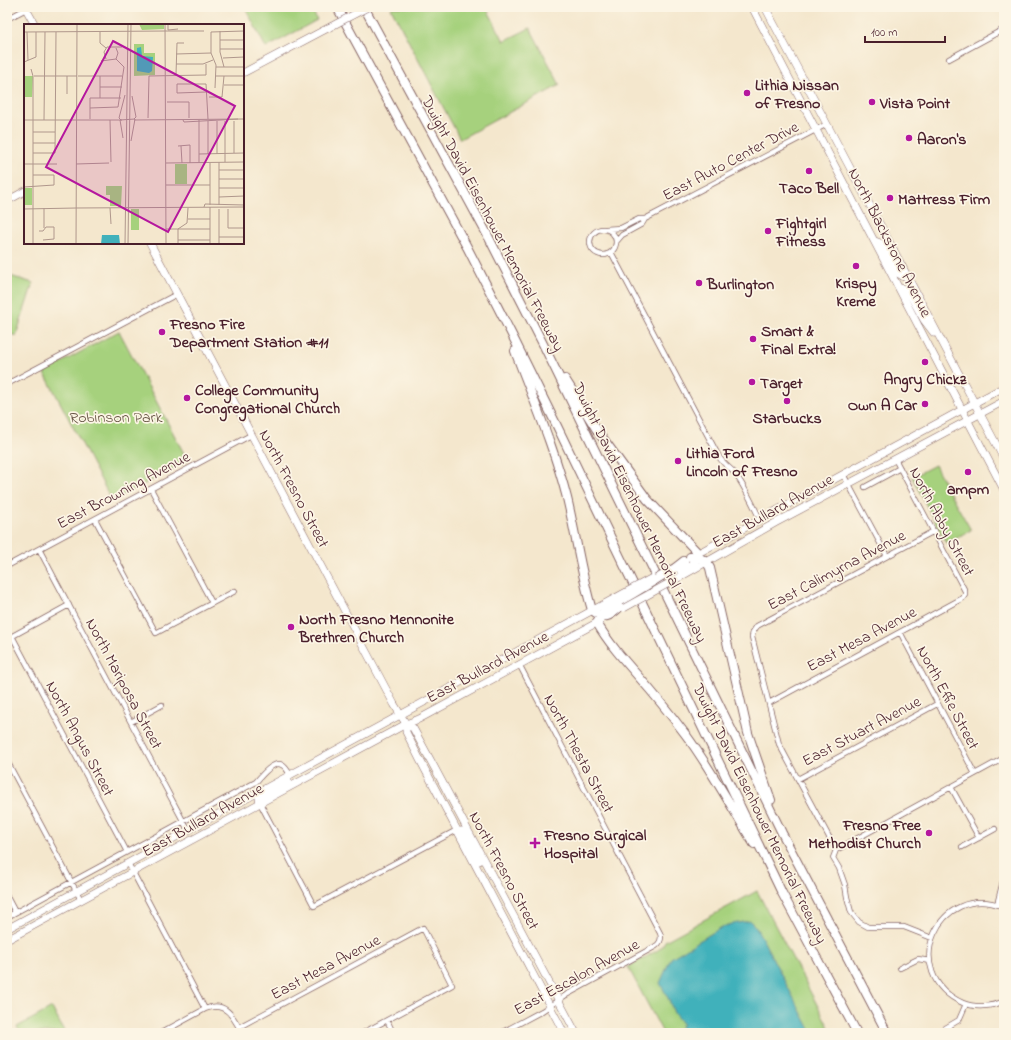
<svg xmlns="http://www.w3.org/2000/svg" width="1011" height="1040" font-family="'Indie Flower',sans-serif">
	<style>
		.green { fill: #a6d17d; stroke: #787854 }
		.water { fill: #41b1bb; stroke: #466873 }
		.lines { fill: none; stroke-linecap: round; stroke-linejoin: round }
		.street-casing { stroke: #866564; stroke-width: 6 }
		.secondary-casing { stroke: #866564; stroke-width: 8 }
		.primary-casing { stroke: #866564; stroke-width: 8 }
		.highway-casing { stroke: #866564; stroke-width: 10 }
		.street { stroke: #fff; stroke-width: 4.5 }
		.secondary { stroke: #fff; stroke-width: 7 }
		.primary { stroke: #fff; stroke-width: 7 }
		.highway { stroke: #fff; stroke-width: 8 }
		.secondary-bridge-casing { stroke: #866564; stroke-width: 8; stroke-linecap: butt }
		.primary-bridge-casing { stroke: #866564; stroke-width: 8; stroke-linecap: butt }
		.highway-bridge-casing { stroke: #866564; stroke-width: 10; stroke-linecap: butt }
		.secondary-bridge { stroke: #fff; stroke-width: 7 }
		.primary-bridge { stroke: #fff; stroke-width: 7 }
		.highway-bridge { stroke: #fff; stroke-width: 8 }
		.poi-dot { fill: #b5179e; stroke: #fcf5e5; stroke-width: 1.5 }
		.labels { text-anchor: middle; stroke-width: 3.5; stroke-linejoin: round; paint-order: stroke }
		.poi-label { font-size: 16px; font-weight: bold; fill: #4a1f2b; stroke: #fcf5e5; text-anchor: start }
		.street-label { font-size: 16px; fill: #4a1f2b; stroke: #fcf5e5 }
		.park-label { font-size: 16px; fill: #665444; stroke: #fcf5e5 }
		.inset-road { fill: none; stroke: #b0978c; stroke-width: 1 }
		.view { fill: #b5179e; fill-opacity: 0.15; stroke: #b5179e; stroke-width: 2 }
		.inset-edge { fill: none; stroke: #4a1f2b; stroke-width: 2 }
	</style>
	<rect width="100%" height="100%" fill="#fcf5e5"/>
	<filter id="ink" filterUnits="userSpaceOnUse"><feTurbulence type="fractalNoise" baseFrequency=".025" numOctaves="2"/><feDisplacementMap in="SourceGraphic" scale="8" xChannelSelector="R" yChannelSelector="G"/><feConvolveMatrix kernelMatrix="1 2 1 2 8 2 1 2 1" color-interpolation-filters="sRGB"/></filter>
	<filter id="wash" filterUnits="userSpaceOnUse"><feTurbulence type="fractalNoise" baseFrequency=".012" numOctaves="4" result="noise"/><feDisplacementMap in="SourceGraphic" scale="16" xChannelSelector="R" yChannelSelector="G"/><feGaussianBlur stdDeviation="0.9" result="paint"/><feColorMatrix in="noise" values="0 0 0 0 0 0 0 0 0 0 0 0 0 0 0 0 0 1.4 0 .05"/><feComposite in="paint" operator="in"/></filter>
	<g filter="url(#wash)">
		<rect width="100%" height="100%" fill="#f4e7cd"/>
		<path class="green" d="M245,7h66l6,13 -51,28z
			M393,7h93l18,34 26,-13 30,57 -100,54 -69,-131z
			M7,275l26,8 -17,53 -9,-3z
			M119,331l69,130 -76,40 -68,-129z
			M935,465l17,32 19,33 -25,13 -34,-66z
			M757,891l75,142h-169l-35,-66 30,-17 4,-3 3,-6z
			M52,1008l13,25h-44l-4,-6z"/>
		<path class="water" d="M750,921l5,5 7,12 50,95h-130l-2,-6 3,-2 -9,-12 -5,-13 -9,-17 11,-25 51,-31 10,-3z"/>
	</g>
	<g filter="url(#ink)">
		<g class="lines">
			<defs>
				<path id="street" d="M7,19l19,-10
					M949,59l55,-30
					M1004,120l-1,1 1,1
					M590 242a13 13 0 1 1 26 0a13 13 0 1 1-26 0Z
					M606,229l15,-1 18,-9h6l182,-95
					M616,242l6,-7 20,-11 3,-5
					M611,252l108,205c5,8 12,11 17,18 9,12 17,30 24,44
					M7,384l170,-90
					M843,474l44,82
					M865,487l35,-19
					M151,489l61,114
					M95,519l61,114 79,-42
					M39,549l149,281
					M7,566l244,-131
					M900,632l75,142
					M12,636l115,216
					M7,639l62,-34
					M769,703l194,-105 2,-3v-4l-70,-132
					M131,722l31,-17
					M7,761l74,139
					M798,779l139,-75
					M951,787l28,51
					M260,803l54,103 143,-76
					M962,847l33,-18
					M836,850l-57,-106 -27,-107 1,-5 4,-6 177,-95
					M836,850l168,-92
					M836,850l-3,8 6,10 6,17 2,12 4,15 8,10 9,5h36l28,11
					M128,863l77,146c21,-9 29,9 37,24
					M7,897l8,15
					M997,905l6,-24 1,-1
					M1004,907c-66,-27 -107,67 -41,96 12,5 29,4 41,-2
					M7,917l249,-135c5,-6 18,-22 26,-17 4,2 6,6 8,10
					M900,968l18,-9 12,2
					M387,1020l6,13
					M239,1027l184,-99 29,57 -89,48
					M161,1033l44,-24
					M501,1033l41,-22 24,-16 90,-49c5,-4 6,-8 4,-13l-141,-269
					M937,1033l22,-13 7,-16"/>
				<path id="secondary" d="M25,7l10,18
					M243,73l87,-46
					M7,201l18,-10
					M150,243l244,461 12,20 7,4 19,35 144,270
					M406,724v8l13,26 145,275
					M461,831l3,4 15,26"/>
				<path id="primary" d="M752,7l252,483
					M765,7c79,151 160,301 239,452
					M875,241l8,3 16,30 5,3h3
					M900,288l5,1 4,4 15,27 10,13
					M693,556l311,-169
					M680,577l95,-54 229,-122
					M260,803l-1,-4 2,-2 27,-15v-2
					M7,929l610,-332
					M7,940l399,-216 13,-5 181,-98"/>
				<path id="highway" d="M337,7l130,240 44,86 46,93 225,467 75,140
					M364,7l124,229 55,108 239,489 105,200
					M515,351c18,48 39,96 52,147 9,37 14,76 25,112 14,12 19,5 30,-5
					M565,379l32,51 50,69 51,54c0,11 -13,15 -21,20
					M690,557c11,1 15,1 20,11l38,165 23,67
					M675,568l9,-7
					M620,601l-17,11 -6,11c11,19 26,36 41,53 17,19 33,39 48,59 25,34 46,73 68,109"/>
			</defs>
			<use href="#street" class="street-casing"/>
			<use href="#secondary" class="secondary-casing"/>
			<use href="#primary" class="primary-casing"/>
			<use href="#highway" class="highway-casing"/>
			<use href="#street" class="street"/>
			<use href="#secondary" class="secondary"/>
			<use href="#primary" class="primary"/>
			<use href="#highway" class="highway"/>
			<defs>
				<path id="secondary-bridge" d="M330,27l38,-20"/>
				<path id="primary-bridge" d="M617,597l35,-19
					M624,608l56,-31"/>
				<path id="highway-bridge" d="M620,601c19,-10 36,-22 55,-33"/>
			</defs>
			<use href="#secondary-bridge" class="secondary-bridge-casing"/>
			<use href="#primary-bridge" class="primary-bridge-casing"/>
			<use href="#highway-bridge" class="highway-bridge-casing"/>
			<use href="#secondary-bridge" class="secondary-bridge"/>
			<use href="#primary-bridge" class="primary-bridge"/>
			<use href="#highway-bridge" class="highway-bridge"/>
		</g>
	</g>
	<g class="poi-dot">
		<circle cx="747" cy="93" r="4"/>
		<circle cx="872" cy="102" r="4"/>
		<circle cx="909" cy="138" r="4"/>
		<circle cx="809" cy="171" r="4"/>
		<circle cx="890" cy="198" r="4"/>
		<circle cx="768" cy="231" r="4"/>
		<circle cx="856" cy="266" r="4"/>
		<circle cx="699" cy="283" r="4"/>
		<circle cx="162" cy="332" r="4"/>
		<circle cx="753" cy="339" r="4"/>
		<circle cx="925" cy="362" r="4"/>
		<circle cx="752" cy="382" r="4"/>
		<circle cx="187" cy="398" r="4"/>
		<circle cx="787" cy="401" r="4"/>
		<circle cx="925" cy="404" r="4"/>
		<circle cx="678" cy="461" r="4"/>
		<circle cx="968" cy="472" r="4"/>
		<circle cx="291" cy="627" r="4"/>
		<circle cx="929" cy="833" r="4"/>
		<path d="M533 837h4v4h4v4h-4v4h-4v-4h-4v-4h4z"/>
	</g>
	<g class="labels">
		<g class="poi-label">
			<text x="755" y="90">Lithia Nissan<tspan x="755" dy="18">of Fresno</tspan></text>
			<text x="880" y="108">Vista Point</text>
			<text x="917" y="144">Aaron's</text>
			<text x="809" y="193" text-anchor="middle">Taco Bell</text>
			<text x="898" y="204">Mattress Firm</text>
			<text x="776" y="228">Fightgirl<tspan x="776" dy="18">Fitness</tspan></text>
			<text x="856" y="288" text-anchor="middle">Krispy<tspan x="856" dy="18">Kreme</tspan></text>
			<text x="707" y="289">Burlington</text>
			<text x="170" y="329">Fresno Fire<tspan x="170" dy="18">Department Station #11</tspan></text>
			<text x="761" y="336">Smart &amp;<tspan x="761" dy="18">Final Extra!</tspan></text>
			<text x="925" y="384" text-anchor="middle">Angry Chickz</text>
			<text x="760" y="388">Target</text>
			<text x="195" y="395">College Community<tspan x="195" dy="18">Congregational Church</tspan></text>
			<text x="917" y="410" text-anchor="end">Own A Car</text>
			<text x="787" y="423" text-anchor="middle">Starbucks</text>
			<text x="686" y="458">Lithia Ford<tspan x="686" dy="18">Lincoln of Fresno</tspan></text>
			<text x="968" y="494" text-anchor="middle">ampm</text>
			<text x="299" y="624">North Fresno Mennonite<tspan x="299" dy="18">Brethren Church</tspan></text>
			<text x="921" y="830" text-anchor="end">Fresno Free<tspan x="921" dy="18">Methodist Church</tspan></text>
			<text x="544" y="840">Fresno Surgical<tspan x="544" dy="18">Hospital</tspan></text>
		</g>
		<g class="street-label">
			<text transform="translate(730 160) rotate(-28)" y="6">East Auto Center Drive</text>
			<text transform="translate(494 223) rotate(62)" y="6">Dwight David Eisenhower Memorial Freeway</text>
			<text transform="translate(891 242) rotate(63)" y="6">North Blackstone Avenue</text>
			<text transform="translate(295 488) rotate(62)" y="6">North Fresno Street</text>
			<text transform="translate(123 489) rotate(-28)" y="6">East Browning Avenue</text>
			<text transform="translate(772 510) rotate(-29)" y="6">East Bullard Avenue</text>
			<text transform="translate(641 512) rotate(64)" y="6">Dwight David Eisenhower Memorial Freeway</text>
			<text transform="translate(943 521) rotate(62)" y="6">North Abby Street</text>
			<text transform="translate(836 569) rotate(-28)" y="6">East Calimyrna Avenue</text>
			<text transform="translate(861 638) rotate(-28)" y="6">East Mesa Avenue</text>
			<text transform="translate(487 666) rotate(-28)" y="6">East Bullard Avenue</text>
			<text transform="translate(125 683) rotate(62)" y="6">North Mariposa Street</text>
			<text transform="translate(949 697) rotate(62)" y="6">North Effie Street</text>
			<text transform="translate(861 730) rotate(-28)" y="6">East Stuart Avenue</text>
			<text transform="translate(81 738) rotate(62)" y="6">North Angus Street</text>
			<text transform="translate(580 753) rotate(62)" y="6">North Thesta Street</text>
			<text transform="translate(761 813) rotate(64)" y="6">Dwight David Eisenhower Memorial Freeway</text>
			<text transform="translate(202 819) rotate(-29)" y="6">East Bullard Avenue</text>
			<text transform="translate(505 870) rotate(62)" y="6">North Fresno Street</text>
			<text transform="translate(325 966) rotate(-28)" y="6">East Mesa Avenue</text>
			<text transform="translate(576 976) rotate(-29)" y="6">East Escalon Avenue</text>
		</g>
		<g class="park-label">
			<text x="116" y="422">Robinson Park</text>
		</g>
	</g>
	<g transform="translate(24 24)">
		<rect width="220" height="220" fill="#f4e7cd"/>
		<path d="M115,0h25v5l-22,1zM110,20h10v9h11v22l-21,1zM0,52h9l-1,21h-8zM151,140h12v20h-12zM82,162h16l-1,20h-11v-11h-4zM0,164h8v17h-8zM107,185h8v21h-8z" fill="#a6d17d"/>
		<path d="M117,23l1,9 11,1 -1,14 -3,2 -12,-2v-23zM78,211h17l1,9h-19z" fill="#41b1bb"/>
		<path class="inset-road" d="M141,0l1,220M144,0v6l10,-1M143,7h37M196,7v21l4,15M0,8l143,-1M3,8l1,28M76,8v11l6,5M196,16h24M196,25h24M152,30l35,-1M199,34l21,-1M82,35l-2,-7 3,-5h15M77,37l15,-2 2,-6 -2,-5M0,38l12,-5v-25M152,40h27l10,-4M192,43h28M7,45l2,7v168M152,50l1,-31h7M10,52h43M54,52h44M192,52h28M200,61h20M76,63h22M191,64l1,-23 -5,-12v-21l33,-1M182,68l-29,1v-9h29l2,35M43,70v-18M108,72l4,21 -2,2M185,73h13l2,-21M76,74v-22M143,78h22v16M66,84l28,-1 6,-40 -8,-8M124,94l1,-42 57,-1v-11M66,95v-21h31M0,96h98M20,96l1,-88M86,96l1,42M97,96l-2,-2 6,-23M110,96l110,-1M159,96l1,2 54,-3M184,97v33M193,97v33M9,108h22M99,114l-3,-18 15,-1 -4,22M9,119h22M154,122l12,-1v18M157,122l1,17M0,123v17M9,129h22l1,-121M210,129v-32M175,130l45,-1M195,138v43M201,138v-41M142,139l78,-1M175,139v-43M0,140h33M52,140l33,-1M195,146h25M195,155h25M142,161h44M0,163l30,-2v-10h-21M195,164h25M195,173l25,-1M186,181v-42M180,183l1,-3 39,1M52,184l168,-1M86,184l1,16M0,185l52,-1M204,185v19h16M164,195h22M20,204v-20M142,205h44M15,207h4l3,-4h8v12l-11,1M195,213h25M154,216h32M52,220l1,-220M101,220l3,-220M104,220l3,-220M154,220v-15l9,-6 1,-15M186,220v-37M195,220v-35M220,220v-16"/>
		<path class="view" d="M89,17l122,65 -67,126 -122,-65z"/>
		<rect width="220" height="220" class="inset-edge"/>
	</g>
	<rect width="1011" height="1040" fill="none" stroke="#fcf5e5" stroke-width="24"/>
	<path d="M865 36v6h80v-6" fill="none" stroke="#4a1f2b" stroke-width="2"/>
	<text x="871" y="36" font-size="12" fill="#4a1f2b" stroke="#fcf5e5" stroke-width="3" paint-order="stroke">100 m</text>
</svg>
